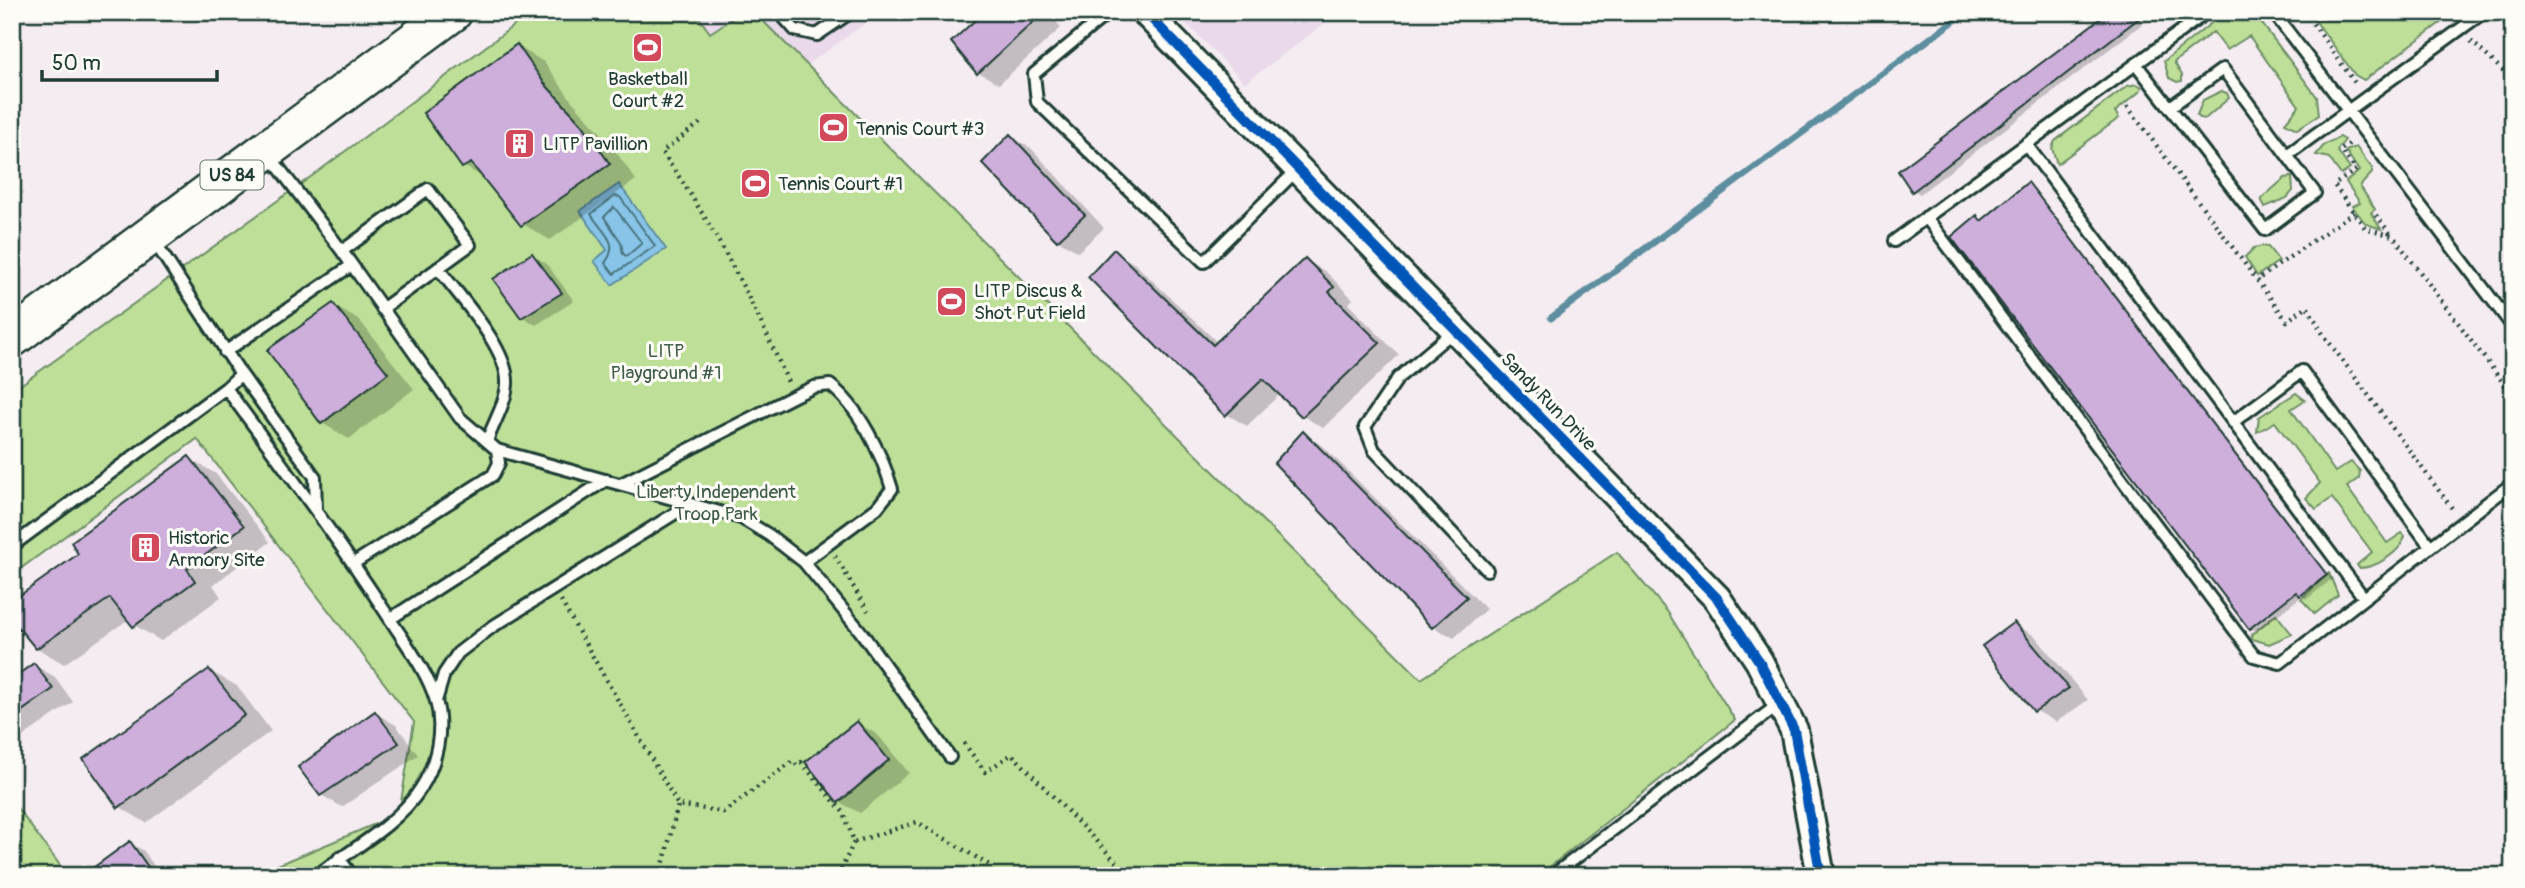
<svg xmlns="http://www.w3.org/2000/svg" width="2525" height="888" font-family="Pangolin,sans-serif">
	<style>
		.built { fill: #e9d9ea }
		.green { fill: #bddf98; stroke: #6e8e66; stroke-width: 2 }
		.water { fill: #87c4e7; stroke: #5d8e9f; stroke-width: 2 }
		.shadow { fill: #0003 }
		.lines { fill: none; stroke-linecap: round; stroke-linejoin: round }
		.shore { stroke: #49737c; stroke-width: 2 }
		.stream { stroke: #5d8e9f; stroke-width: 7 }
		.building { fill: #ceaedb; stroke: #1f3d34; stroke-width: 2 }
		.service-casing { stroke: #1f3d34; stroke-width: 16 }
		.tertiary-casing { stroke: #1f3d34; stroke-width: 32 }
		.trunk-casing { stroke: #1f3d34; stroke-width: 42 }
		.path { stroke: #1f3d34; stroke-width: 4.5; stroke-dasharray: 2 5; stroke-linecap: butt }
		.service { stroke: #fdfcf7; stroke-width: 10 }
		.tertiary { stroke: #fdfcf7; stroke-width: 26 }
		.trunk { stroke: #fdfcf7; stroke-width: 37 }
		.cycleway-casing { stroke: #fdfcf7; stroke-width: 15 }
		.cycleway { stroke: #0057b8; stroke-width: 10 }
		.labels { text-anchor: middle; stroke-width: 6; stroke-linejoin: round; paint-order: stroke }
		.shield { fill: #fdfcf7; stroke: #62766e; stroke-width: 2 }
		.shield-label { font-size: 18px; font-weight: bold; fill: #1f3d34 }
		.poi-label { font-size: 19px; fill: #1f3d34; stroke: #fdfcf7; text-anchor: start }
		.park-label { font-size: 19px; fill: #3f5d48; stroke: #fdfcf7 }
		.street-label { font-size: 19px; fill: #1f3d34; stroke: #fdfcf7 }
	</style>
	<rect width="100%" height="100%" fill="#f4ecf1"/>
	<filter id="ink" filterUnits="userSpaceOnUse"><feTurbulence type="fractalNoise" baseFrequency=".0143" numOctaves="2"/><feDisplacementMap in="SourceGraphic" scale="14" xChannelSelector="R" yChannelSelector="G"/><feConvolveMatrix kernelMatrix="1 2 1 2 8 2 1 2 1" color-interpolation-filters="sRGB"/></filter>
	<g filter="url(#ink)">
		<path class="built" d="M695,12h47l-32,21z
			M754,12h127l-74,53z
			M1175,12h165l-95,71z"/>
		<path class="green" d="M532,12h163l15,21 32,-21h12l667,667 196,-127 50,59 68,109 -197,156h-1286l147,-62 15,-92 -217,-283 -185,136v-184l300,-215z
			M2225,12l29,1 63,84 2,18 -22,14 -12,-6 14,-17 -50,-70 -22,14 -14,-18 -39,30 8,13v6l-5,1 -8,-4 -5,-17z
			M2309,12h146l-91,68 -9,-5z
			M2137,84l5,3 -2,4 -25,21 4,6 -62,46 -5,-16 3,-7 72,-55z
			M2221,91l6,2 2,5 -24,21 -5,-1 -3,-3 6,-15z
			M2340,137l5,3 -8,10 13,19 -9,6 -12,-17 -13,-3 9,-11z
			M2356,147l16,21v5l-12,13 15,23 -4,4 10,16 -15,-5 -14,-18 8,-3 -14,-21 13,-11 -13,-20z
			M2292,177l1,14 -6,7 -22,9 -4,-8 24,-21z
			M2262,246l6,1 11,14 -22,15 -12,-19 9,-9z
			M2296,393l9,7 -14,9 44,63 16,-10 9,9 -1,7 -12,9 40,56 15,-10 3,3c-4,17 -30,32 -46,32l-2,-3 15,-13 -40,-54 -16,11 -10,-11 14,-15 -45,-61 -18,10 2,-15z
			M2329,573l9,22 -23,19 -14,-15z
			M2276,614l16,20 -23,10 -17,-5 -1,-4z
			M12,801l56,75h-56z"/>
		<path class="water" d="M619,184l47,65 -54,36 -18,-24 13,-11 -27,-39z"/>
		<path class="shadow" d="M806,12h34l-15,11z
			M987,12h62l12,16 -62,56 -21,-12z
			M2111,12h47l-238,182 -7,-4z
			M517,46l27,16 28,39 37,41 27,38 -86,60 -27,-16 -36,-44 -23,-14z
			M1010,136l21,12 73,80 -26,24 -20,-12z
			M2028,184l6,4 298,391 -25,20 -5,-3 -46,36 -6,-4 -273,-411 7,5z
			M1115,252l20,12 83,79 88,-83 20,12 27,27 -5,5 51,51 -76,73 -20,-12 -23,-22 -33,32 -21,-12z
			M532,255l14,8 28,38 -38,24 -13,-8 -28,-38z
			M333,305l27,16 54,68 -65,50 -27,-16 -52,-72z
			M1303,434l20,12 163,163 -32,29 -21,-11z
			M189,458l27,16 54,68 -57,43 8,12 -60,44 -27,-16 -5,-6 -65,45 -27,-16 43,-94z
			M2014,624l21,12 53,64 -32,22 -21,-12z
			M34,665l21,12 18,25 -61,42v-63z
			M210,671l27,15 34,45 -125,92 -26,-16 -35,-48z
			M375,713l21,12 22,30 -76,52 -21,-12z
			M858,723l20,12 31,38 -49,40 -21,-11z
			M130,843l14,8 16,24 -69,1z"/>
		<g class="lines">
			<path class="shore" d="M615,196l5,1 35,49 -41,28 -9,-11c16,-21 -2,-29 -14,-49z
				M614,207l28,36 -15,13 -4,-2 -2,-12 -17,-25z"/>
			<path class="stream" d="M1551,318l415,-306"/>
		</g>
		<path class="building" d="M984,12h60l-67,62 -26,-32z
			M2109,12h38l-235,180 -14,-21z
			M517,44l28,40 37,40 28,40 -89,62 -50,-63 -9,5 -39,-55z
			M1010,134l75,81 -28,26 -75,-78z
			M2028,182l299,393 -27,21 -4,-4 -47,37 -298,-392 26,-22 4,6z
			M1114,249l99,96 92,-87 29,29 -5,5 51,51 -78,74 -39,-38 -38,37 -137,-139z
			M532,253l30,40 -41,25 -28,-39z
			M333,303l55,70 -67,51 -54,-74z
			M1303,431l164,166 -35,31 -158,-165z
			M189,456l55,70 -57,43 8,12 -62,46 -23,-29 -74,51 -24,-29v-19l66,-47 -7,-12z
			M2014,622l55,66 -35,24 -52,-66z
			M34,663l19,26 -41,29v-39z
			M209,669l36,46 -127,93 -35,-49z
			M375,711l24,32 -79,53 -22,-29z
			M857,721l32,39 -51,43 -33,-41z
			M130,841l18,26 -14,9h-52z"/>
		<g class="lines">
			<defs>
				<path id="service" d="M779,12l16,18 22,5 34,-23
					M1109,12l-75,62 3,28 167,160 93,-92
					M2273,12l240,315
					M2503,12l10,10
					M2136,64l129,166 50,-37 -92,-124 -53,38
					M2026,144l338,454
					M2287,155l197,-143
					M270,156l72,95 118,167 37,32 244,68 28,17 35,27 57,70 89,125
					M1926,217l328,439 26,7 233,-180
					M154,241l87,133 -15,14c54,74 110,148 160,225 17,27 41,57 50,88 8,28 1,62 -15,87 -23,37 -71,62 -105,88
					M1894,241l313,-229
					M342,251l86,-62 42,56 -88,64
					M438,268c21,28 71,81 69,116 -1,19 -14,40 -20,57
					M1455,330l-57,48 -33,49 9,23 113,120
					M225,352l127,-87
					M241,374l74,103 1,34
					M2233,422l69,-51 128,175
					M621,484l173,-88 20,-9 16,-2c29,22 52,69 62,104l-15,19 -73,54
					M12,546l214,-158
					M354,563l139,-88 6,-12 -2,-13
					M390,619l216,-139
					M436,701l8,-27 14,-21 34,-26 198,-123
					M339,858l13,18
					M12,867l7,9
					M1552,876l227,-172"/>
				<path id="tertiary" d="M1145,12l572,586 42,63 35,69 27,146"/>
				<path id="trunk" d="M12,338l441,-326"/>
			</defs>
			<use href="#service" class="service-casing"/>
			<use href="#tertiary" class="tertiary-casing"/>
			<use href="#trunk" class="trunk-casing"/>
			<path class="path" d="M2305,12l50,71
				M2471,41l42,39
				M2127,106l130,174
				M700,123l-38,29c51,72 91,149 126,230
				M2349,144l-8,6 15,20 -22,15 31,43 28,8 120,160
				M2354,212l-97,68 30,41 20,-15 16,28 131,177
				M2376,215l16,21
				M835,556l33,55
				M561,601l117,204 46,7 69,-51 4,4 4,-3 43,51 10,29 63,-20 74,44
				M964,743l21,29 27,-18 118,122
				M666,876l-3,-11 15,-60
				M838,876l16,-34"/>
			<use href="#service" class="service"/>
			<use href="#tertiary" class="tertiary"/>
			<use href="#trunk" class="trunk"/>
			<defs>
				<path id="cycleway" d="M1145,12l572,586 42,63 35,69 27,146"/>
			</defs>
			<use href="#cycleway" class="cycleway-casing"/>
			<use href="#cycleway" class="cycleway"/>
		</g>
	</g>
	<defs>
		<symbol id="stadium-square" viewBox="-11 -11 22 22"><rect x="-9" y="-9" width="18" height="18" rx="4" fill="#d1495b" stroke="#fdfcf7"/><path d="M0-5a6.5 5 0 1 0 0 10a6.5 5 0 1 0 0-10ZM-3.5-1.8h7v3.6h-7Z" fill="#fff"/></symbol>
		<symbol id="building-square" viewBox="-11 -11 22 22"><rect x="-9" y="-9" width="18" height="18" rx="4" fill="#d1495b" stroke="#fdfcf7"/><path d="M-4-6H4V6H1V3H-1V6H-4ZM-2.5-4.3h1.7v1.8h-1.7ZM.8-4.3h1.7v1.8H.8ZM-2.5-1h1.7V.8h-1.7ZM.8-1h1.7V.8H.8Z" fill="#fff"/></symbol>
	</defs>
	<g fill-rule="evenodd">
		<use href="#stadium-square" x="630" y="30" width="35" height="35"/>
		<use href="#stadium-square" x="816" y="110" width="35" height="35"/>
		<use href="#building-square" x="502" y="126" width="35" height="35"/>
		<use href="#stadium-square" x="738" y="166" width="35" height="35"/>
		<use href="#stadium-square" x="934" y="284" width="35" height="35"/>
		<use href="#building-square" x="128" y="530" width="35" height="35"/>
	</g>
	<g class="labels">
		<rect class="shield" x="200.5" y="160.5" width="63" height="29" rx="5"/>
		<g class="shield-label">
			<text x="232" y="181">US 84</text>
		</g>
		<g class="poi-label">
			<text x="648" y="85" text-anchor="middle">Basketball<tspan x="648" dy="22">Court #2</tspan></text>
			<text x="856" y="135">Tennis Court #3</text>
			<text x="543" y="150">LITP Pavillion</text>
			<text x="778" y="190">Tennis Court #1</text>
			<text x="974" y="297">LITP Discus &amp;<tspan x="974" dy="22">Shot Put Field</tspan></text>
			<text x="168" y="544">Historic<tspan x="168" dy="22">Armory Site</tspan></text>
		</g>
		<g class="park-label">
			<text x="666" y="357">LITP<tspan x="666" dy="22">Playground #1</tspan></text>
			<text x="716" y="498">Liberty Independent<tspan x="716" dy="22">Troop Park</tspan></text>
		</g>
		<g class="street-label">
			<text transform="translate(1549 401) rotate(46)" y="7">Sandy Run Drive</text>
		</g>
	</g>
	<rect width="2525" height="888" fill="none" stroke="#fdfcf7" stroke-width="42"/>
	<rect x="21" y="21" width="2483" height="846" fill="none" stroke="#1f3d34" stroke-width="2.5" filter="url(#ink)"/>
	<path d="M42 70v10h175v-10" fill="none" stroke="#1f3d34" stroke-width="3.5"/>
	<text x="52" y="70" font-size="21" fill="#1f3d34" stroke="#fdfcf7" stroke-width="5" paint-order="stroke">50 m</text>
</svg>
